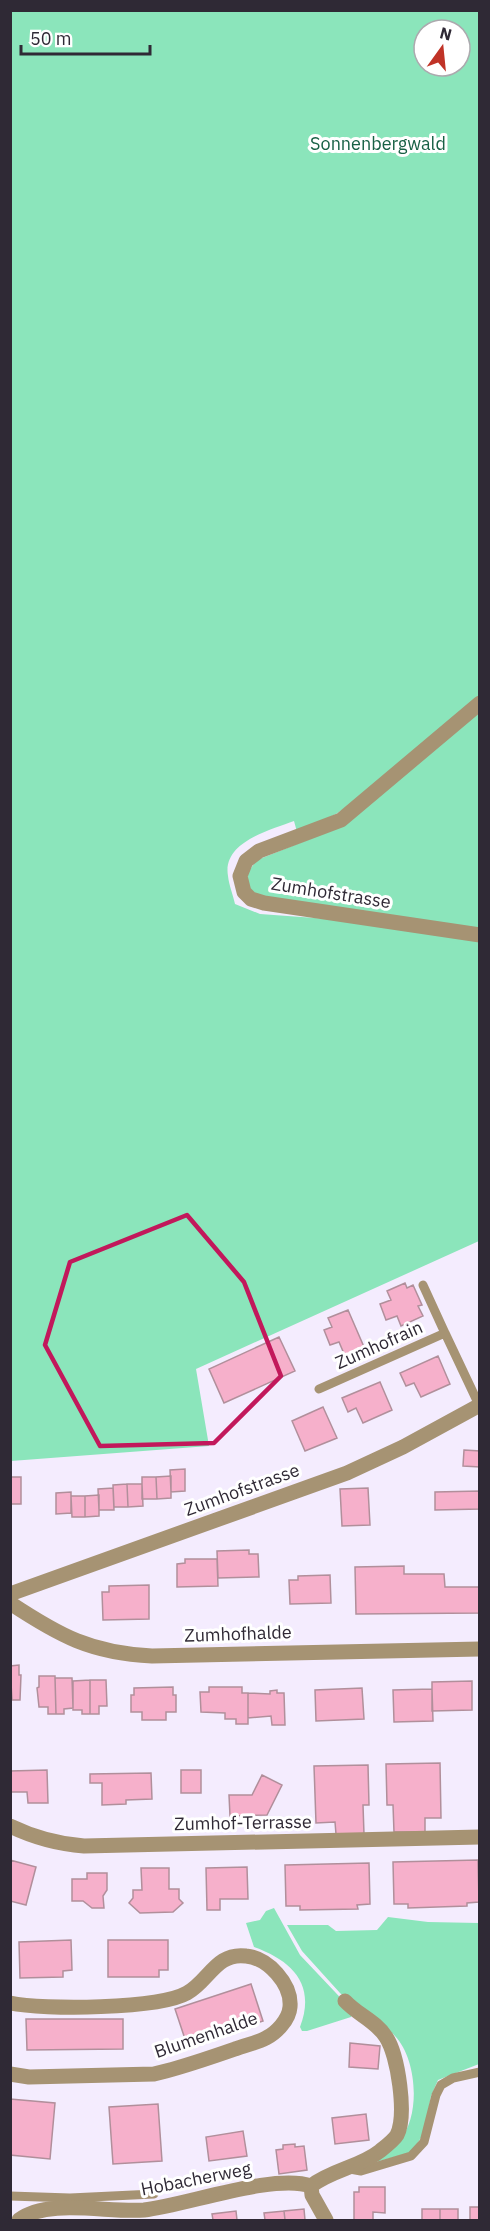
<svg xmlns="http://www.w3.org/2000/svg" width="490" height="2231" font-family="'IBM Plex Sans',sans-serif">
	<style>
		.green { fill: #8be5bb; fill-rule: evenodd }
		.building { fill: #f6b0cb; stroke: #b18f9b; stroke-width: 1.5 }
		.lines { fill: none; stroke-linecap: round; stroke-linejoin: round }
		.service { stroke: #a69373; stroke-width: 9 }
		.minor { stroke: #a69373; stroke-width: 15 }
		.tertiary { stroke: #a69373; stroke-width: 15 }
		.marked { fill: none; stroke: #c2185b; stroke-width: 4.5; stroke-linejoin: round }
		.labels { text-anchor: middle; stroke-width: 6; stroke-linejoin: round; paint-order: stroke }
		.park-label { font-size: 18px; fill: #186145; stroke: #fff }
		.street-label { font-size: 18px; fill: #2f2935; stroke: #fff }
	</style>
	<rect width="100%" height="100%" fill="#f4ecfe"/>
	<path class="green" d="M11,11h468v688l-120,99 -23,16 -39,18 -3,-11c-24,9 -72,21 -66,55 1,9 5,19 7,28l25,10 83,6 136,19v302l-283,128 13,77 -198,15zM424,30h36v36h-36z
		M479,711v220l-213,-31 -15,-8 -4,-6 1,-14 9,-12 83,-33z
		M274,1908l26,47 53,56 -2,6 -44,14h-5l-2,-4c16,-42 -7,-66 -46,-80l-8,-24 14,-3 6,-9z
		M388,1917l40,5 51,1v141l-41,16 -7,16 -7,37 -12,19 -50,14c10,-7 30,-17 38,-26 21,-25 17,-81 -5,-104 -9,-10 -22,-18 -33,-26l-1,-5 -9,-1 -12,-11 -38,-42 -15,-26h41l8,6 41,-1z"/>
	<path class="building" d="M405,1283l2,5 6,-3 9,20 -4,1 5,10 -22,10 -4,-10 -11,4 -6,-16 11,-4 -4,-9z
		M348,1310l16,37 -19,9 -6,-14 -9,3 -6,-15 8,-3 -4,-9z
		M279,1337l16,34 -71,32 -15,-34z
		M438,1356l12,28 -29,13 -7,-14 -8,3 -6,-13z
		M380,1382l12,28 -29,13 -7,-15 -8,4 -6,-14z
		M323,1407l14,31 -32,13 -13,-30z
		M464,1450l16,1v16l-17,-1z
		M185,1469v22l-14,1 -1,-22z
		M171,1476v22l-14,1 -1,-22z
		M10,1477h11v27h-11z
		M142,1477h14l1,22h-15z
		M127,1484l1,23h-14l-1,-22z
		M127,1484h15l1,22 -15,1z
		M113,1488l1,22h-15l-1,-21z
		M368,1488l2,37 -28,1 -2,-37z
		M480,1491v18l-45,1v-18z
		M71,1492v21l-15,1v-21z
		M99,1495v21l-14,1v-21z
		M71,1496h14v21h-13z
		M249,1550v4h9l1,23 -41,1 -1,-27z
		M185,1559h32l1,27 -41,1v-23l8,-1z
		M404,1566v8h40l1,13h35v26l-124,1 -1,-47z
		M330,1575l1,28 -41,1 -1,-24h9v-4z
		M149,1585v34l-46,1 -1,-28h7v-6z
		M19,1665v10h2l-1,25h-8l-2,-34z
		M39,1676h16l1,38h-8v-7h-9l-2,-19 2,-1z
		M55,1678h17l1,30 -9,1v5h-8z
		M90,1680h16l1,26h-8v8h-9z
		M90,1680v34h-8v-4h-9v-29z
		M472,1681v29l-40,1v-29z
		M173,1687v8h3v17h-10v8h-24v-8h-11v-17h3v-7z
		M209,1687h33v6h6v31h-12v-5h-11v-6l-24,-1 -1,-20h9z
		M362,1688l2,31 -48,2 -1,-31z
		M432,1689l1,32 -39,1 -1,-32z
		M277,1690v3h7l1,32h-13l-1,-9 -23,2v-25l22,1v-3z
		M440,1763l1,55h-16v14h-31l-1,-27h-6l-1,-41z
		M368,1765l1,40h-6l1,29h-28l-1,-12 -19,1 -2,-57z
		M47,1770l1,33h-20l-1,-11h-16l-1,-21z
		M181,1770h20v23h-20z
		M151,1773l1,26 -26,1v4l-24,1v-22h-12v-9z
		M262,1775l20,10 -15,30 -37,1 -1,-21h23z
		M10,1860l26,7 -10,38 -16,-4z
		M478,1860l1,42 -12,1v3l-59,2v-4h-14l-1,-42z
		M369,1863l1,41 -13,1 1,4 -58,1v-4h-14l-1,-41z
		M247,1867l1,32h-28v11h-13l-1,-42z
		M141,1868h28v21h10v10l4,4 -10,9 -33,1 -11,-10 4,-5v-8h9z
		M87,1873h20v17l-4,6 1,12h-12l-9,-7h-11v-22h15z
		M71,1940l1,30 -9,1v6l-43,1 -1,-36z
		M108,1940h60v30h-9v7h-51z
		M251,1984l12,37 -76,24 -12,-36z
		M26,2019h97v30l-96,1z
		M350,2043l30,3 -2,23 -29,-2z
		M10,2099l45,4 -5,56 -40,-4z
		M158,2104l4,57 -49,3 -4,-57z
		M366,2114l3,26 -34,4 -3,-26z
		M243,2131l4,25 -38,5 -3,-24z
		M295,2144v3l9,-1 3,24 -28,4 -3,-24 7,-1v-4z
		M359,2187h26v26l-12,-1v8h-19v-28h5z
		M470,2207h10v13h-10z
		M304,2209l1,11h-20l-1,-9z
		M422,2209h18v11h-18z
		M440,2209h18v11h-18z
		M236,2211l1,9h-24l-1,-6z
		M284,2211l1,9h-20l-1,-7z"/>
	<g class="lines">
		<path class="service" d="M423,1285l22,48
			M319,1389l126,-56 34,72
			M350,2169l11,2 50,-15 13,-14 12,-47 5,-10 12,-7 27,-6
			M10,2196l60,2 84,-4"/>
		<path class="minor" d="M10,1603c50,33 81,50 142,53l328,-7
			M10,1826c25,12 47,18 74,20l396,-9
			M10,2003c34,7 149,6 177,-10 22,-12 29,-41 59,-37 22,2 46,28 44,51 -1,13 -14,26 -24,31 -9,5 -21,7 -31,11 -23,8 -46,16 -69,22l-12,3 -125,3 -19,-3
			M19,2220c28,-22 90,-7 125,-10 43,-5 130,-37 167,-24
			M326,2220l-14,-25 -1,-9c20,-16 49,-19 69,-35 5,-4 14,-11 17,-16 10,-20 1,-80 -11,-98 -10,-16 -28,-22 -41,-36"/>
		<path class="tertiary" d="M480,703l-139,117 -82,31 -13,10 -6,15 4,16 7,7 13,4 216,32
			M10,1594l337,-121 56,-26 77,-42"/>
	</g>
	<path class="marked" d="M187,1215l57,67 37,94 -67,67 -114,3 -55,-101 25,-83z"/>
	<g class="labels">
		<g class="park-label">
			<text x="378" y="150">Sonnenbergwald</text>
		</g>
		<g class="street-label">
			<text transform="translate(331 893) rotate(9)" y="6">Zumhofstrasse</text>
			<text transform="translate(379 1345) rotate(-24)" y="6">Zumhofrain</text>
			<text transform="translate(242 1490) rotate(-20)" y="6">Zumhofstrasse</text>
			<text transform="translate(238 1634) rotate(-2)" y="6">Zumhofhalde</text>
			<text transform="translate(243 1823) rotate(-1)" y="6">Zumhof-Terrasse</text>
			<text transform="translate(206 2035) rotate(-19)" y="6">Blumenhalde</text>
			<text transform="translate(196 2179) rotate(-11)" y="6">Hobacherweg</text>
		</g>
	</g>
	<rect width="490" height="2231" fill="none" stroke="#2f2935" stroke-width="24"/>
	<g transform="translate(442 48) rotate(15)"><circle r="28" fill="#ffffff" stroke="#aca9ae" stroke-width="1.5"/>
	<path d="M0-4.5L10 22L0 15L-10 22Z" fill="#c03327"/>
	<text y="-9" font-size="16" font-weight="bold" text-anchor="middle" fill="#2f2935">N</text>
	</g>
	<path d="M21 45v9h129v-9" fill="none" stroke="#2f2935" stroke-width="3"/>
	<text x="30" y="45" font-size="18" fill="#2f2935" stroke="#ffffff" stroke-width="4.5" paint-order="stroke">50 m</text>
</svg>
